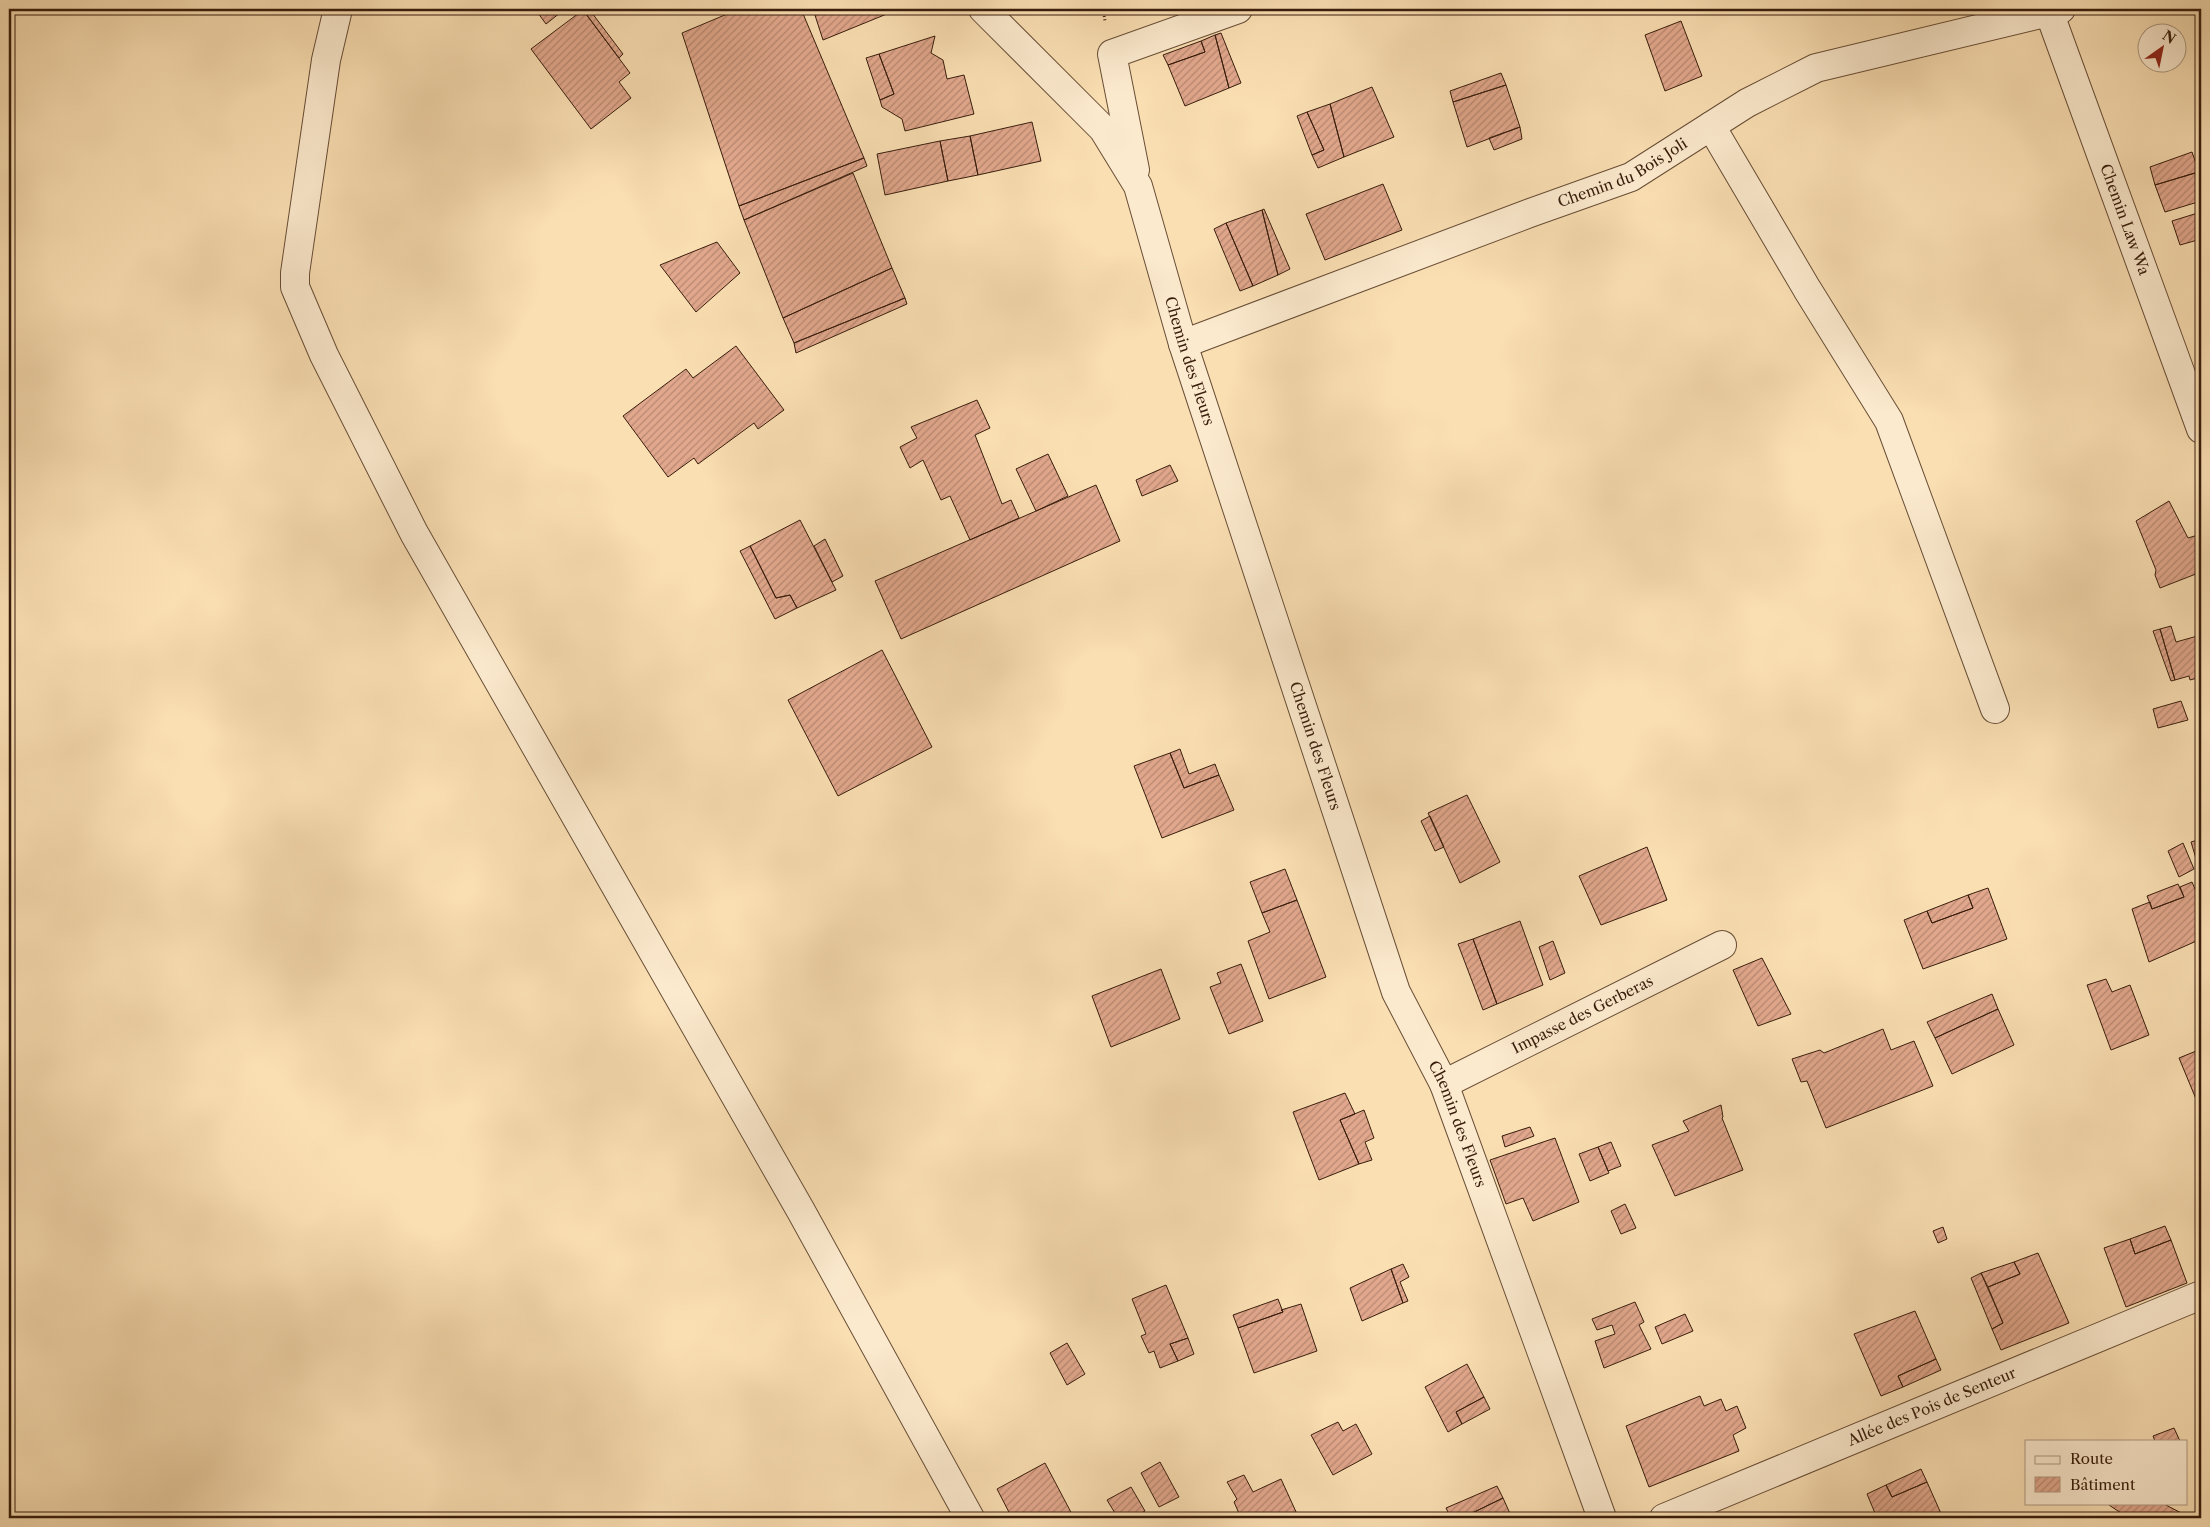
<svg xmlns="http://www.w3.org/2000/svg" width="2210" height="1527" font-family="'Libre Caslon Text',serif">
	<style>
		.building { fill: url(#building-hatch); stroke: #381d0c }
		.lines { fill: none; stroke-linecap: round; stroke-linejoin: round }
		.minor-casing { stroke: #684e36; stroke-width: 30 }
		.path { stroke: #381d0c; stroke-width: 3; stroke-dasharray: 1 2.5; stroke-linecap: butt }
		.minor { stroke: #fceace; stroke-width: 28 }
		.labels { text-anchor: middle; stroke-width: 4; stroke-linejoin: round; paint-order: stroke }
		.street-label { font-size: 15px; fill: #381d0c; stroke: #fceace }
	</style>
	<defs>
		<pattern id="building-hatch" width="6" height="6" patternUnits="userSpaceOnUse" patternTransform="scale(1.25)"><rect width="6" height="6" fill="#e2a88d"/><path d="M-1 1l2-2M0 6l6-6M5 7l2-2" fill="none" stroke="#b88872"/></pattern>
	</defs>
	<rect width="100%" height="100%" fill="#fadfb3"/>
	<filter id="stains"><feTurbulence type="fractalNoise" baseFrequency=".004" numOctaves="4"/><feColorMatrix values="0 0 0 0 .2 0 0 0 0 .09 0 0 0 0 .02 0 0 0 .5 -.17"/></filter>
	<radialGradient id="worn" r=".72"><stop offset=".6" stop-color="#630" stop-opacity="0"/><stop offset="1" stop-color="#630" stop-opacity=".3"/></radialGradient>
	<path class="building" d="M535,9h30l-19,15z
		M584,9h5l34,45 -4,4 -36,-48z
		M739,9h62l63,149 -125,48 -57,-173z
		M813,9h86l-76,31z
		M583,10l47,63 -11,9 12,16 -40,31 -60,-80z
		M1681,21l21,55 -37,15 -20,-56z
		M1221,33l20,50 -12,5 -14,-53z
		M1215,35l14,53 -44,18 -17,-41 37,-13 -4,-11z
		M935,36l-4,17 12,7 4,19 17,-4 10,39 -69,17 -3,-12 -20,-12 -2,-7 14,-6 -15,-40z
		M1201,41l4,11 -37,13 -5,-10z
		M879,54l15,40 -14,6 -14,-42z
		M1501,73l5,12 -53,17 -3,-11z
		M1506,85l14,42 -53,20 -14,-45z
		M1372,87l22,50 -50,20 -14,-53z
		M1330,104l14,53 -26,11 -6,-13 12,-5 -17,-38z
		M1307,112l17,38 -12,5 -15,-39z
		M1032,122l9,39 -63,14 -8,-39z
		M1520,127l2,12 -28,11 -5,-12z
		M970,136l8,39 -30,6 -8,-40z
		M940,141l8,40 -63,14 -8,-41z
		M2192,152l7,20 -44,13 -5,-18z
		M864,158l3,8 -123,54 -5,-14z
		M2201,171v30l-36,11 -10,-27z
		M853,173l39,95 -109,50 -39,-98z
		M1383,184l19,46 -77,30 -19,-46z
		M1264,209l26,60 -12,6 -16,-65z
		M1262,210l16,65 -25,11 -27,-63z
		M2201,212v27l-21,6 -8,-24z
		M1226,223l27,63 -13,5 -26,-62z
		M717,242l23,31 -44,39 -36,-47z
		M892,268l13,30 -111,45 -11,-25z
		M905,298l2,6 -111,49 -2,-10z
		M736,346l48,64 -26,19 -4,-6 -56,41 -4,-6 -26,19 -45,-61 63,-47 7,9z
		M977,400l13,28 -15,7 27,69 9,-4 8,18 -49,22 -20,-44 -9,4 -18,-40 -13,8 -10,-21 17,-9 -6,-11z
		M1048,454l20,42 -32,15 -20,-42z
		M1170,465l8,16 -36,15 -6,-16z
		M1096,485l24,56 -219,98 -26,-58z
		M2169,501l19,37 10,-3 3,11v26l-41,16 -5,-13 1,-5 -20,-49z
		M800,520l36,70 -39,18 -7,-13 -14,3 -26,-52z
		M825,539l18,37 -11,6 -18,-36z
		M750,546l26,52 14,-3 7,13 -22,11 -35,-68z
		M2171,626l5,16 25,-7v42l-11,3 -1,-4 -14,4 -15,-51z
		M2160,629l15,51 -4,1 -18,-50z
		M882,650l50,97 -94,49 -50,-96z
		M2181,701l7,19 -30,8 -5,-19z
		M1180,749l9,25 26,-10 4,11 -35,13 -14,-35z
		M1170,753l14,35 35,-13 15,35 -72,28 -28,-72z
		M1467,795l33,67 -40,21 -32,-70z
		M1430,816l14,31 -9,4 -14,-30z
		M2201,839v36l-10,-33z
		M2183,843l11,26 -15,8 -11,-26z
		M1647,847l20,53 -66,25 -22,-49z
		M1285,869l12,31 -35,13 -12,-31z
		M2192,882l9,21v36l-52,23 -17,-53 18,-7 2,7 32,-12 -4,-10z
		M2178,884l6,13 -32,12 -5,-13z
		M1988,888l19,51 -84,30 -19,-49 23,-9 5,12 41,-15 -5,-13z
		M1968,895l5,13 -41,15 -5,-12z
		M1297,900l29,77 -57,22 -21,-58 22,-9 -8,-19z
		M1520,921l23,64 -46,19 -24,-65z
		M1473,939l24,65 -14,6 -25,-66z
		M1553,941l12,32 -15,7 -11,-33z
		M1762,958l29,56 -33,12 -25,-56z
		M1241,964l22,57 -34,13 -19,-47 11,-4 -4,-10z
		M1161,969l19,50 -69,28 -19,-51z
		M2106,979l6,13 18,-7 19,50 -38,15 -24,-65z
		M1992,994l6,15 -63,29 -8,-16z
		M1998,1009l16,36 -62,29 -17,-36z
		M1883,1029l8,21 23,-9 19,45 -107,42 -19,-47 -6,1 -9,-23 28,-9 4,3z
		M2201,1049v48l-5,2 -17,-41z
		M1345,1093l10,21 -15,6 19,44 -40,16 -26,-68z
		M1721,1105l2,12 -1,1 21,52 -68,26 -23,-51 37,-14 -6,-10z
		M1364,1110l10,28 -9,4 7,18 -13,4 -19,-44z
		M1530,1127l4,9 -29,11 -3,-11z
		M1555,1138l24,64 -46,19 -10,-23 -17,6 -16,-44z
		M1611,1142l10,24 -13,5 -10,-24z
		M1598,1147l11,26 -19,8 -11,-27z
		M1625,1204l11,24 -15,6 -10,-23z
		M2165,1226l6,14 -36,14 -5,-15z
		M1943,1227l4,12 -9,4 -5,-12z
		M2130,1239l5,15 36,-14 16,43 -61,24 -22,-59z
		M2038,1253l31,70 -68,27 -9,-21 11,-6 -15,-36 32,-13 -6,-12z
		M2014,1262l6,12 -32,13 -7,-14z
		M1403,1264l6,13 -9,5 8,19 -5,2 -12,-34z
		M1391,1269l12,34 -41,18 -12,-33z
		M1981,1273l22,50 -11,6 -21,-51z
		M1166,1285l22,53 -18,6 8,17 -18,7 -6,-17 -5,2 -8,-17 5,-2 -14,-35z
		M1278,1299l5,13 -45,16 -5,-13z
		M1635,1302l9,20 -5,3 12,24 -47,19 -9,-27 20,-7 -3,-9 -15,5 -5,-11z
		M1301,1304l16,47 -63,22 -16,-45 45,-16 -2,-2z
		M1915,1311l21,48 -38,17 5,11 -22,9 -27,-62z
		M1685,1314l8,17 -31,13 -7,-17z
		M1188,1338l6,16 -16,7 -8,-17z
		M1067,1343l18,31 -18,11 -17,-32z
		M1936,1359l5,11 -38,17 -5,-11z
		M1467,1364l17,33 -28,15 6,12 -14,8 -23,-45z
		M1700,1396l4,10 17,-7 5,12 11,-5 9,22 -13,7 6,16 -90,36 -23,-61z
		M1484,1397l6,12 -28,15 -6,-12z
		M1338,1422l5,9 13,-7 16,30 -39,21 -22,-40z
		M2174,1428l6,13h-25l-2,-5z
		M1160,1462l19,35 -20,10 -18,-34z
		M1045,1463l29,55h-62l-15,-29z
		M1921,1469l6,13 -35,15 -6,-12z
		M1244,1475l9,17 28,-13 16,35 -9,4h-47l-7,-16 3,-3 -10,-17z
		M1927,1482l16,36h-66l-10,-24 19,-9 6,12z
		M1497,1486l6,12 -41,20h-11l-5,-10z
		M1131,1487l14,24 -12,7h-15l-11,-18z
		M1503,1498l9,20h-50z
		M2110,1503h52l27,14 -67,1 2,-3 -15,-10z"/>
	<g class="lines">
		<defs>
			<g id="minor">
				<path d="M338,9l-12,51 -31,213v14l29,68 90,178 387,678 169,307"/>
				<path id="s1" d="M983,9l120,120 35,57 45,158 213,648 48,92 158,434"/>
				<path id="s2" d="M2048,9l153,420"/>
				<path d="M1711,126l96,163 82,132 106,288"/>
				<path d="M1135,170l-23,-116 126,-45"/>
				<path id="s3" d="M1183,344l347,-131 101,-36 116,-74 69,-35 245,-59"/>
				<path id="s4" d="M1444,1084l278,-139"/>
				<path id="s5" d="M1664,1518l537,-223"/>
			</g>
		</defs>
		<use href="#minor" class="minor-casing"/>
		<path class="path" d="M1103,9l2,12"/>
		<use href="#minor" class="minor"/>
	</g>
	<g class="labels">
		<g class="street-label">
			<text dy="5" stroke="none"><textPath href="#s3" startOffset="472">Chemin du Bois Joli</textPath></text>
			<text dy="5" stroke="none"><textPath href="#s2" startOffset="224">Chemin Law Wa</textPath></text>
			<text dy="5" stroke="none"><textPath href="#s1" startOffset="419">Chemin des Fleurs</textPath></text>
			<text dy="5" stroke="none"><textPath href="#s1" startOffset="824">Chemin des Fleurs</textPath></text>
			<text dy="5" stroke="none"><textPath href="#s4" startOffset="155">Impasse des Gerberas</textPath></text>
			<text dy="5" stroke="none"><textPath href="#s1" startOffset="1229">Chemin des Fleurs</textPath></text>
			<text dy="5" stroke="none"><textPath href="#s5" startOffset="290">Allée des Pois de Senteur</textPath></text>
		</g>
	</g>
	<rect width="2210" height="1527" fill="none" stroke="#fadfb3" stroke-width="30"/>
	<rect x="10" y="10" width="2190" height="1507" fill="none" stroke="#381d0c" stroke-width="2.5"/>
	<rect x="15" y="15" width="2180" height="1497" fill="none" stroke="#381d0c"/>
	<rect x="2025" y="1440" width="162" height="65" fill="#fceace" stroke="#ae9880"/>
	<rect x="2035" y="1456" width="25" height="8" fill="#fceace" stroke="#ae9880"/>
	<text x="2070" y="1464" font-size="15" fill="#381d0c">Route</text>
	<rect x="2035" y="1477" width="25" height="15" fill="url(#building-hatch)" stroke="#ae9880"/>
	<text x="2070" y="1490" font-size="15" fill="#381d0c">Bâtiment</text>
	<g transform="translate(2162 48) rotate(33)"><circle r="24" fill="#fceace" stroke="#ae9880"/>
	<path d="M0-4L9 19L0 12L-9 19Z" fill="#8f2418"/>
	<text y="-8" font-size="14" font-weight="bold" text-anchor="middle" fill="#381d0c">N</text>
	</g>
	<rect width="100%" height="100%" filter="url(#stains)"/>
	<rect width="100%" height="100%" fill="url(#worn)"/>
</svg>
